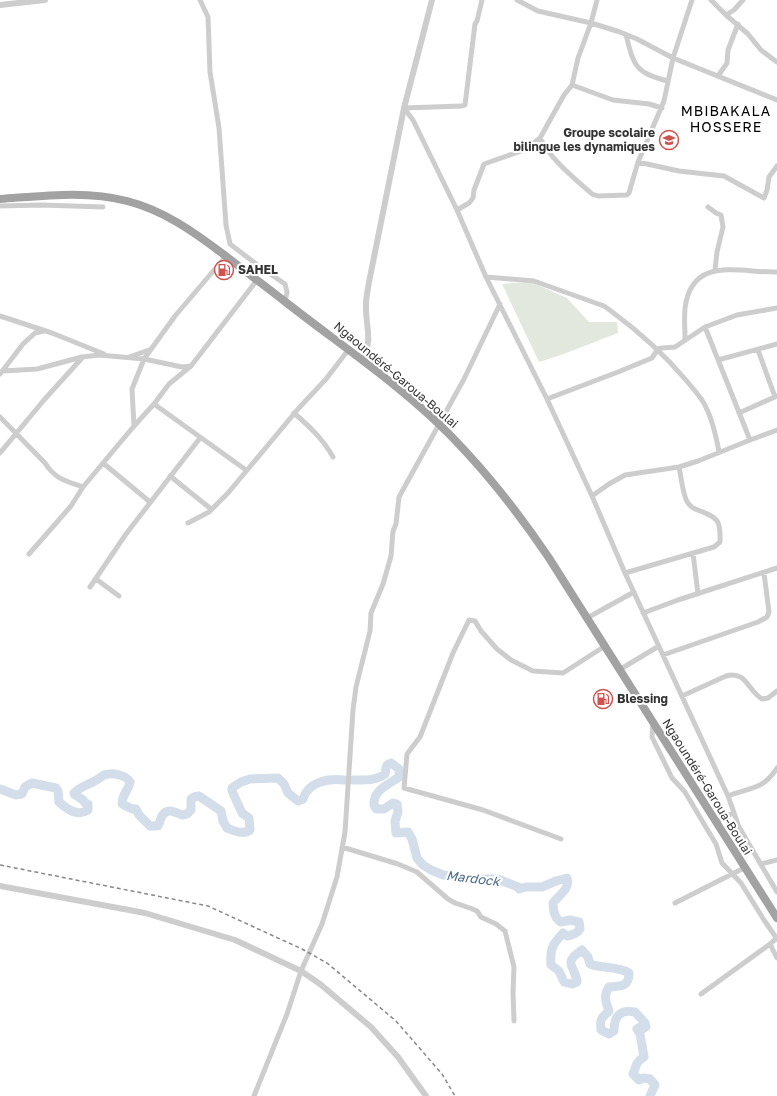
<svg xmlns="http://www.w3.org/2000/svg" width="777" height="1096" font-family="'Golos Text',sans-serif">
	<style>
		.green { fill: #e2e8dd }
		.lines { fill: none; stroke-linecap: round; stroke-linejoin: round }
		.river { stroke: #d3deea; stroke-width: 9 }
		.minor { stroke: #cdcdcd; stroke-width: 5 }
		.tertiary { stroke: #cdcdcd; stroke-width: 6 }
		.trunk { stroke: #a2a2a2; stroke-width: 8 }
		.rail { stroke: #888; stroke-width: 1.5; stroke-dasharray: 4 3; stroke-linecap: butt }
		.labels { text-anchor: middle; stroke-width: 4; stroke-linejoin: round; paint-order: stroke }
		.poi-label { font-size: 12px; font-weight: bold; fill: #333; stroke: #fff; text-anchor: start }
		.street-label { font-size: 12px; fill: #333; stroke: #fff }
		.water-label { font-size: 13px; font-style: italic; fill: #4a6b8c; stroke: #fff }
		.quarter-label { font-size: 14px; letter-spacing: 1px; fill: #000; stroke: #fff }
	</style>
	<rect width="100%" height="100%" fill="#fff"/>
	<path class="green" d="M531,282l36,16 22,24h28l1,11 -57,22 -22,7 -37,-78z"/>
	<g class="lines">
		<path class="river" d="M353,780c11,0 23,1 32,-6 2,-6 -1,-9 6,-11l8,6v8c-11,8 -26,13 -25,28l2,4h8l9,-6 4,1 1,8 -3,9 1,12 12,-1 4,7 5,19 6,7 8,5 12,5 10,1 11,3h34l20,8 2,1 -1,1 7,-2h16l14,-6 11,-3c4,10 -9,18 -14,25 0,7 1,15 8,19l9,-2 9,2 1,7c-3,5 -8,6 -13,7l-4,-3c-11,12 -13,16 -12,32l8,6 5,11 8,2 5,-2c-1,-16 -16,-18 5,-32l6,7 2,7c13,5 28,2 39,9 0,14 -8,13 -20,14 -6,9 -3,16 0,24 -8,8 -9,6 -8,19l8,4 5,-3c0,-14 5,-22 21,-19l10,11 1,4 -4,2 -2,-2 -3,2 3,5 4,23c-8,4 -8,10 -11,17l6,6 4,-2 7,1 5,6 -5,11
			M0,789l16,6 6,-1 3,-7 7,-4 24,5 2,3 1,11c8,7 18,15 29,8v-6l-3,-1 -2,-3 -9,-6v-1c6,-6 13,-8 19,-11 4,-2 8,-5 11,-7 8,-3 22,0 26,7 -1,8 -8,12 -8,22l10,5h4l3,6 11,11h8c2,-3 2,-7 4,-10 5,-9 13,-4 20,-1l5,-1 4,-4v-11l3,-2 5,-1 22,15 2,10 4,7c7,3 16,7 23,2l-1,-12 -7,-5 -10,-22v-3l9,-6 9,-3 28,-1 6,6 4,9 10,8 5,-2c5,-17 25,-21 41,-19"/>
		<path class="minor" d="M200,0l8,17 2,55 9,56 7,97 4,19 30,23 25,17 2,8 -2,10
			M517,0l21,11 53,12 29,9 17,7 36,19 104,42
			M711,0l15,15 22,19 13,16 16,12
			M726,15l8,-5 9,-10
			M626,35c8,32 10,38 42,46
			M718,76l9,-13 1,-13 10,-26
			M572,85l41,15 36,4 13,4
			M404,108l9,12 44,90 29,67 61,122 45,97 33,77 103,223 11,31 38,65
			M404,108l58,-2 3,-1 10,-81 2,-3 5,-21
			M540,138c11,22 34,40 52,56l6,2 29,-1 2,-2 9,-31 26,-61 9,-43 19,-58
			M638,162l41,9 45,5 40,22 3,-8 2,-13 8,-11
			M0,206l41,-1 62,2
			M708,207l8,6 5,2 2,12 -6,25 -2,18
			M457,210l12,-7 4,-5 1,-8 10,-26 40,-14 16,-12 24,-43 8,-10 6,-27 13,-35 6,-23
			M486,277l48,4 70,25 7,5c27,20 52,42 74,68 6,7 12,14 17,21 10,16 14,35 17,52
			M0,316l52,17 52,21
			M705,327l32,-12 40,-7
			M685,339c0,-10 -1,-21 0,-31 7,-53 54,-35 92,-36
			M758,350l17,47
			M129,357l20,-7
			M718,360l59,-16
			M3,371l34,-2 45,-12 17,-2 45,4 38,8 9,-1
			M0,374l23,-30 12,-11 9,-2
			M547,399l71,-27 34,-14 6,-9 4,-1 13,-1 30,-20 45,113
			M154,404l92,66
			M294,413c15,13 29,26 39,44
			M739,413l38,-17
			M0,417l45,46c10,16 21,18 38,24
			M134,426l-2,-37 12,-30 31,-43 51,-60
			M0,453l44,-53 38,-42
			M103,463l47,39
			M170,476l41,33
			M592,496l17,-12 16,-9 54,-8 19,-6 52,-21 27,-10
			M188,523l21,-11 19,-19 70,-84 28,-30 23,-30
			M693,553l5,41
			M29,554l42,-48 12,-19 51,-61 20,-22 15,-20 22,-18 66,-86
			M625,573l89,-26 6,-5c1,-22 -2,-24 -22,-32 -4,-1 -7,-3 -10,-7 -5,-6 -7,-27 -9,-36
			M96,579l23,17
			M90,587l36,-53 74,-96
			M643,613l35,-13 99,-32
			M587,618l47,-26
			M663,655l95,-33 9,-5 2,-5 -5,-39
			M619,670l40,-24
			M682,696l44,-20c20,-6 22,15 36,23l6,-1 9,-7
			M653,722l-1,15 20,41 13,14 19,32 12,20 6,19 19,20 23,37 13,19
			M728,796c22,-9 34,-5 49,-28
			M716,822l17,-9
			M561,839l-78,-29 -79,-22 3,-34 13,-17 33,-84 16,-33 6,1 6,10 16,18 14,11 22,11 30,2 42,-27
			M342,847l56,17 19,8 31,27 7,4 15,5 7,3 4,6 15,7 9,7 9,36 -1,26 1,28
			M761,864l16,-4
			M675,903l69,-35
			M777,938l-7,6 7,14
			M701,994l69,-50
			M254,1096l33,-82 14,-43 21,-47 15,-47 8,-45 8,-122 3,-23 14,-56 1,-18 12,-29 8,-28 2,-25 3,-7 3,-27 65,-118 36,-75"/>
		<path class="tertiary" d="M0,5l45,-5
			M362,361c12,-24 3,-33 4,-57 0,-7 2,-15 3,-22l35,-174 28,-108
			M0,886l145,27 90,27 66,31 19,13 51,43 27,30 28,39"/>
		<path class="trunk" d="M0,199c42,-3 86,-9 127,2 36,9 67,31 96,53 20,15 40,31 60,46 57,45 118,85 169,137 36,37 68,78 97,121l228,360"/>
		<path class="rail" d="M0,865l208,41 94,43 25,14 69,58 46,53 13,22"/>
	</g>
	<defs>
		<symbol id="school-ring" viewBox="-11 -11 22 22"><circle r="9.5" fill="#fff" stroke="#d0524e" stroke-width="1.5"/><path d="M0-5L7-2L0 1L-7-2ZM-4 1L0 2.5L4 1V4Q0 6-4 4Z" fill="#d0524e"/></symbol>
		<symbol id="fuel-ring" viewBox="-11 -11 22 22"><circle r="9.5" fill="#fff" stroke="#d0524e" stroke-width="1.5"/><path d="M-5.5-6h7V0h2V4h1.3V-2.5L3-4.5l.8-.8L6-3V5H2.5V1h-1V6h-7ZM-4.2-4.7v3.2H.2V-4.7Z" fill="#d0524e"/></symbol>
	</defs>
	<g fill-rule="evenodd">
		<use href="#school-ring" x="658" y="129" width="22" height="22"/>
		<use href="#fuel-ring" x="213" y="259" width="22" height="22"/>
		<use href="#fuel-ring" x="592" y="688" width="22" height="22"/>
	</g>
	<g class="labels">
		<g class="poi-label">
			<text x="655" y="137" text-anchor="end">Groupe scolaire<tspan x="655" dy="14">bilingue les dynamiques</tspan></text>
			<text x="238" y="274">SAHEL</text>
			<text x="617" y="703">Blessing</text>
		</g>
		<g class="street-label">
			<text transform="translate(396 375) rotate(40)" y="4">Ngaoundéré-Garoua-Boulai</text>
			<text transform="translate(707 787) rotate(58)" y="4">Ngaoundéré-Garoua-Boulai</text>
		</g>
		<g class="water-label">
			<text transform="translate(473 878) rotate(7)" y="5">Mardock</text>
		</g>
		<g class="quarter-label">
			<text x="726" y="116">MBIBAKALA<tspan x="726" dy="16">HOSSERE</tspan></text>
		</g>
	</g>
</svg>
